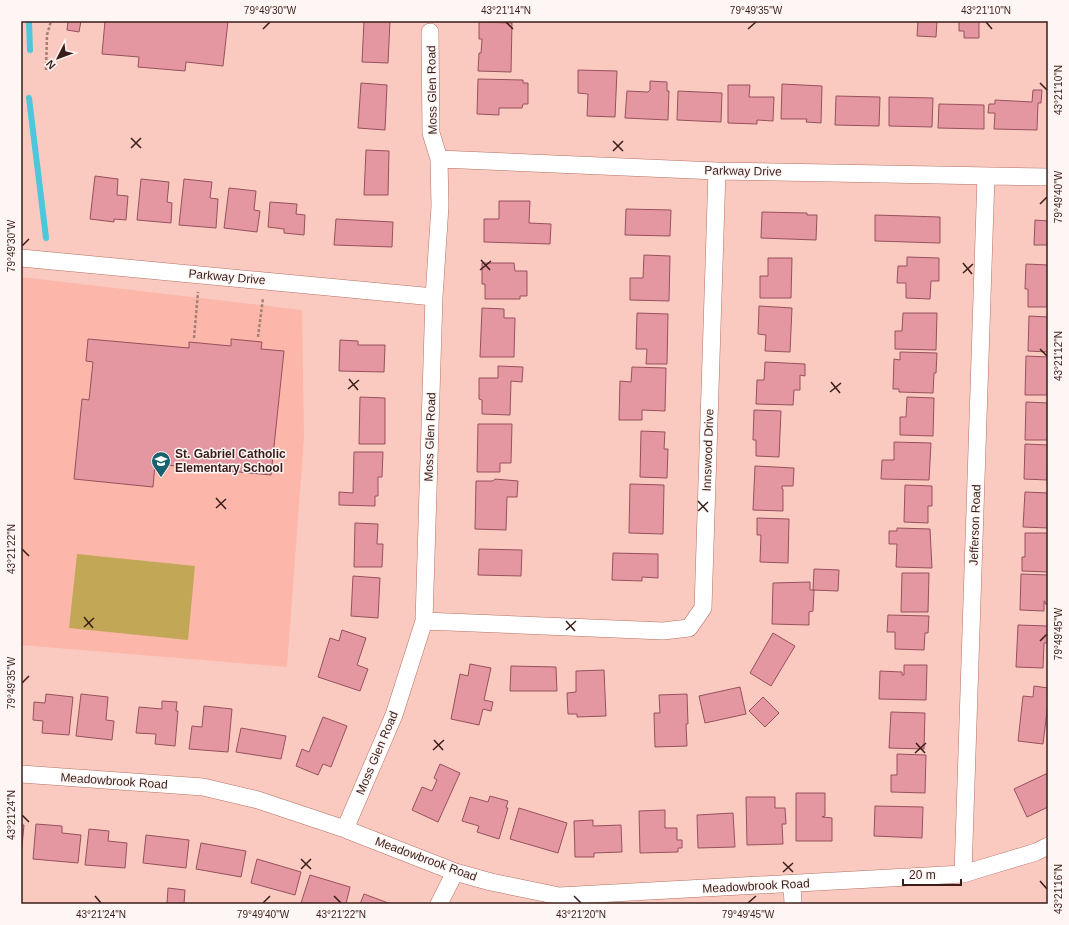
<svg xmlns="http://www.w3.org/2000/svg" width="1069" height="925" font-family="Helvetica,sans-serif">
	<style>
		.built { fill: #fcb7aa }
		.green { fill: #c2a756 }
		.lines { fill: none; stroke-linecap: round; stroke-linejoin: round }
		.stream { stroke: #4ec6db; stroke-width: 6 }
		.building { fill: #e497a0; stroke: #97515c }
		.street-casing { stroke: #b77063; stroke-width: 18 }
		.path { stroke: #a57e76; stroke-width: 2.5; stroke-dasharray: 3 2; stroke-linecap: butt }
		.street { stroke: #fff; stroke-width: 17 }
		.ticks { fill: none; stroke: #3a1d18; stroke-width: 1.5 }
		.labels { text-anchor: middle; stroke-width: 3; stroke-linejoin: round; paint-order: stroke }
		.street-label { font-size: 12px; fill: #3a1d18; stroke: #fef6f4 }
		.poi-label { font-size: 12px; font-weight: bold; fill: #3a1d18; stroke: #fef6f4; text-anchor: start }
		.neatline { fill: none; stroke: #3a1d18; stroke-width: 1.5 }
		.ticks-label { font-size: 10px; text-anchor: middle; fill: #3a1d18 }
	</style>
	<rect width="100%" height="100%" fill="#facac1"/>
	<path class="built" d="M21,277l281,33 2,128 -17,229 -266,-22z"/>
	<path class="green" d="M77,554l118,12 -7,74 -119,-12z"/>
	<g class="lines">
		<path class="stream" d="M29,21l1,29
			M29,98l17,140"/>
	</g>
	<path class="building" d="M68,21h13l-2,11 -12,-2z
		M105,21h123l-5,45 -37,-4 -1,9 -47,-4 1,-10 -37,-3z
		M364,21h26l-2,42 -26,-1z
		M918,21h19l-1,16 -19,-1z
		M959,21h20v17h-15v-7h-5z
		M479,22l33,1 -1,49 -33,-1 1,-18h2l1,-14h-3z
		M578,70l39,1 -2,46 -28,-1 1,-22 -10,-1z
		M478,79l45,1v3h5v21h-5l-1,4h-23v7l-22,-1z
		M650,81l17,1v9h2l-1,29 -43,-2 2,-27 21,1 2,-2z
		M361,83l26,2 -2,45 -27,-2z
		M782,84l40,2 -1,37 -15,-1 1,-3h-26z
		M728,85h22l-1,12h25l-1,24 -16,-1v4l-29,-1z
		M1033,90h9l-1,13h-3l-1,27 -43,-1 1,-16h-7l1,-9h6v-4l37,2z
		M678,91l44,2 -1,29 -44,-2z
		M836,96l44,1 -1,29 -44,-1z
		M889,97l44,1 -1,29 -43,-1z
		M939,104l45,1v24l-46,-1z
		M366,150l23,1 -1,44h-24z
		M95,176l23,3 -1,16 11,1 -2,24 -12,-1v3l-24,-3z
		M141,179l28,3 -2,20 5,1 -1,20 -34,-3z
		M184,179l28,3 -2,16 8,1 -2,29 -37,-3z
		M229,188l27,3 -2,19 6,1 -3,21 -33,-4z
		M499,201h31l-1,22 22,1 -1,20 -66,-2v-23h15z
		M270,202l27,2 -1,10 9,1 -1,20 -20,-2v-4l-16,-2z
		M626,209l45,1 -1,26 -45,-1z
		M762,212l45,1v2h10l-1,25 -55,-2z
		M875,215l65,2v26l-65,-2z
		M336,219l57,3 -1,25 -58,-2z
		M1035,220l13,1v24h-14z
		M644,255l26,1 -1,45 -39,-1v-22h13z
		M907,257l32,1v23h-8l-1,18 -24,-1v-15h-9l1,-17h9z
		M768,258h24l-1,40h-31v-22h8z
		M482,263h32l1,8h12v25h-7v3h-35v-15h-3z
		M1026,264l22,1v42h-20v-18h-3z
		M759,306l33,2 -2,44 -25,-1 1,-16 -8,-1z
		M482,308l22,1v9h11l-1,39h-34z
		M637,313l31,1 -1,50h-21l1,-15h-11z
		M903,313h34l-1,37 -41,-1v-18h7z
		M1029,316l19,1v35l-20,-1z
		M88,339l101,9v-6l42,4v-7l31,3 -1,7 23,2 -13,124 -116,-11 -2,23 -79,-8 8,-80 7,1 4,-38 -7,-1z
		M340,340l18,1v4h27l-1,27 -45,-1z
		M900,352l37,1 -1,20h-2l-1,20 -34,-1v-3h-6l1,-30 6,1z
		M1026,356l22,1v38h-23z
		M765,362l40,2v12l-5,-1v15h-6l-1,15 -37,-1 1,-24h7z
		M498,366l25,1 -1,15 -11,-1 -1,34 -28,-1v-14l-3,-1v-21h19z
		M632,367l34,1 -1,43 -23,-1v10h-23l1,-39 11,1z
		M360,397l25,1v46h-26z
		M907,397l27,1 -1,38 -33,-1v-18h6z
		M1026,402l22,1v37h-23z
		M754,410l27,1 -2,46 -23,-1v-16h-3z
		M478,424h34l-1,39h-11v9h-23z
		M641,431l24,1 -1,17h4l-1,29 -27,-1z
		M894,442l37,1 -2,37 -48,-1 1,-19h12z
		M1025,444l23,1 -1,35 -23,-1z
		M354,452h29l-1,25h-4v19h-3v10l-36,-1v-13l14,1z
		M755,466l39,2 -1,18h-11v3h1v22l-30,-1z
		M495,479l23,2 -1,16h-10l-1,33 -31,-1 1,-48h17z
		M630,484l34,1 -1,49 -34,-1z
		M905,485l27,1v20h-4v17l-24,-1z
		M1025,492l23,1v35l-25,-1z
		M757,518l32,1 -1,44 -28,-1 1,-27h-4z
		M355,523l23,1 -1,20h6l-1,23h-28z
		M897,528l33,1 2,39 -36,-1 1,-23h-8v-13h8z
		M1025,533h23v39l-26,-1v-14h3z
		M479,549l43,1 -1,26 -43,-1z
		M613,553l45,1v24l-16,-1v4l-30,-1z
		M814,569l25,1 -1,21 -25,-1z
		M902,573h27l-1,39h-27z
		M1021,574l27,1v29h-3v-3h-1v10l-24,-1z
		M353,576l27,2 -2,40 -27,-2z
		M810,582v8h4l-1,21 -4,1v13l-37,-1 1,-41z
		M888,615l41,1 -1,17h-3l-1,17 -29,-1v-17h-8z
		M1018,625l30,1v17h-4l-1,25 -27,-1z
		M342,630l24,8 -9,27 11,4 -8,22 -42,-14 12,-39 9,3z
		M773,633l22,13 -24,40 -21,-13z
		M470,664l21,4 -7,32 9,2 -2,9 -8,-2 -4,16 -28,-6 9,-45 8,2z
		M904,665h23l-1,35 -47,-1 1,-28 22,1v3h2z
		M511,666l45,1 1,24h-47z
		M604,670l2,46 -29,1v-3h-9l-1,-21 9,-1v-21z
		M1034,686l14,2v15l-5,41 -25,-3 5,-45 10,1z
		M740,687l6,27 -41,9 -6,-27z
		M46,694l27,3 -4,38 -27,-2 1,-12 -10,-1 1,-18 11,1z
		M81,694l27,3 -2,23 8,1 -2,19 -36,-4z
		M687,694l1,30h-2l1,22 -32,1 -1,-34h6l-1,-18z
		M763,697l16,16 -14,14 -16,-16z
		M162,701l15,1 -1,9h2l-3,35 -20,-2 1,-10 -20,-1 3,-26 23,2z
		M204,706l28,3 -4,43 -39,-3 3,-23 10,1z
		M891,712l34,1 -1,36 -35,-1z
		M323,717l24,9 -16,41 -8,-3 -5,11 -22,-9 6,-17 7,3z
		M241,728l45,8 -5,23 -45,-7z
		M897,754l29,1 -1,38 -34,-1v-17h6z
		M440,764l20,9 -22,49 -26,-12 10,-23 10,4 5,-11 -3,-2z
		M1048,773v34l-21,10 -13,-28z
		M796,793h29v23l-3,1 10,1v23h-36z
		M490,796l18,5 -2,7h2l-9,31 -22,-7 2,-6 -17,-5 8,-24 18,5z
		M746,797h29v11h10l1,16h-4l1,20 -36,1z
		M875,806l48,1 -1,31 -48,-2z
		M519,808l48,15 -9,30 -48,-14z
		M665,810v18h12v12h5v8h-4v4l-38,1 -1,-42z
		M733,813l2,34 -37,1 -1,-33z
		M593,820v6l28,-1 1,27 -28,1v4h-19l-1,-36z
		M36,824l26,2v7l19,2 -3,28 -45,-4z
		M21,825h3l-3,31z
		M89,829l20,2 -1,10 19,2 -2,25 -40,-3z
		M146,835l43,5 -3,28 -43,-5z
		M201,843l45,8 -5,26 -45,-8z
		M257,859l44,13 -6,23 -44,-12z
		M310,875l40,12 -4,17 -45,-1z
		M168,888l17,2 -1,14h-17z
		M364,894l27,10h-31z"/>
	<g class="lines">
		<defs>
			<path id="street" d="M439,159l278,12 331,6
				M21,258l413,39
				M424,621l239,10 26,-3 14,-20 14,-437
				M21,774l182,13 55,13 87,29 110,43 36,10 68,14 404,-22 73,-22 12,-6
				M345,829l49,-114 30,-94 10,-324 6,-91 -1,-47 -8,-26 -1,-101
				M963,874l23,-698
				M792,884l1,20
				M439,904l16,-32"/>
		</defs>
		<use href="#street" class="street-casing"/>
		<path class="path" d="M46,70l1,-35 4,-14
			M258,337l5,-39
			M194,338l4,-46"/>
		<use href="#street" class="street"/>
	</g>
	<path class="ticks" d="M506,22l7,7M986,22l6,7M263,29l7,-7M748,29l8,-7M1040,83l7,7M131,138l10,10M613,141l10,10M131,148l10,-10M613,151l10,-10M1040,204l7,-7M22,246l7,-7M481,260l9,10M963,263l9,11M480,270l11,-9M963,273l10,-9M1040,349l7,7M349,379l9,11M831,382l9,11M348,389l11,-9M830,392l11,-9M216,498l10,11M698,501l10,11M216,508l10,-9M698,511l10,-9M22,549l7,7M84,617l9,11M566,621l9,10M84,627l10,-9M566,630l10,-9M1040,641l7,-7M22,683l7,-7M434,740l9,10M916,743l9,10M433,750l11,-10M915,753l11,-10M22,815l7,7M301,859l10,10M783,862l10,10M301,869l10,-10M783,872l10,-9M1040,881l7,8M95,896l6,7M334,896l7,7M574,896l7,7M263,903l7,-7M748,903l8,-7"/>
	<defs>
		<symbol id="school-pin" viewBox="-11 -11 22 30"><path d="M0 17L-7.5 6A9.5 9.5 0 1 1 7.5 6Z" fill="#17626e" stroke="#fef6f4"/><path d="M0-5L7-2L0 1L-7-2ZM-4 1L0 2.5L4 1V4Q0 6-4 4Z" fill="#fff"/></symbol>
	</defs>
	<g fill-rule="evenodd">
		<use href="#school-pin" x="150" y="450" width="22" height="30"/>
	</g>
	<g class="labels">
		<g class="street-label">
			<text transform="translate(432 90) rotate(-91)" y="4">Moss Glen Road</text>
			<text transform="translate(743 171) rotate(1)" y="4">Parkway Drive</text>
			<text transform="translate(227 277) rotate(5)" y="4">Parkway Drive</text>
			<text transform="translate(430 437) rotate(-88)" y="4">Moss Glen Road</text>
			<text transform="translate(708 450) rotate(-88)" y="4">Innswood Drive</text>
			<text transform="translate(975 525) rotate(-88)" y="4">Jefferson Road</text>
			<text transform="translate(377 753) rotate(-67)" y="4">Moss Glen Road</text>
			<text transform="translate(114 781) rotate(4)" y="4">Meadowbrook Road</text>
			<text transform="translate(426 859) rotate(20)" y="4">Meadowbrook Road</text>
			<text transform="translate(756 886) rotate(-3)" y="4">Meadowbrook Road</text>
		</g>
		<g class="poi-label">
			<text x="175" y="458">St. Gabriel Catholic<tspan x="175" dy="14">Elementary School</tspan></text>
		</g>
	</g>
	<rect width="1069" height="925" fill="none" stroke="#fef6f4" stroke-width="44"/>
	<g transform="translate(58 58) rotate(228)" stroke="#fef6f4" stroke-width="3" paint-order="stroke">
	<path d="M0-3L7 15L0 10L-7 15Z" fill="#3a1d18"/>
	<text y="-6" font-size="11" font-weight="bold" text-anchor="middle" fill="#3a1d18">N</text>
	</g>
	<path d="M903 879v6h58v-6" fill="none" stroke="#3a1d18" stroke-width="2"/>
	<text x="909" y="879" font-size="12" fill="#3a1d18" stroke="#fef6f4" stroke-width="3" paint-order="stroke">20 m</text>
	<rect x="22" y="22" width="1025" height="881" class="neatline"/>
	<g class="ticks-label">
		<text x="270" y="14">79°49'30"W</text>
		<text x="506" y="14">43°21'14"N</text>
		<text x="756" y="14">79°49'35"W</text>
		<text x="986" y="14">43°21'10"N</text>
		<text transform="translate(1058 90) rotate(-90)" y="4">43°21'10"N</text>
		<text transform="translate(1058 197) rotate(-90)" y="4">79°49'40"W</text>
		<text transform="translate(11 246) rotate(-90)" y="4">79°49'30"W</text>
		<text transform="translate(1058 356) rotate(-90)" y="4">43°21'12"N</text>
		<text transform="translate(11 549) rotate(-90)" y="4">43°21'22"N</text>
		<text transform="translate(1058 634) rotate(-90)" y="4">79°49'45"W</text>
		<text transform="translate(11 683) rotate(-90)" y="4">79°49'35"W</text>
		<text transform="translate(11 815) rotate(-90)" y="4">43°21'24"N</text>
		<text transform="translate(1058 889) rotate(-90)" y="4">43°21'16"N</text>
		<text x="101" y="918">43°21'24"N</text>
		<text x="263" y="918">79°49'40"W</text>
		<text x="341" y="918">43°21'22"N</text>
		<text x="581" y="918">43°21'20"N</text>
		<text x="748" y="918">79°49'45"W</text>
	</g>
</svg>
